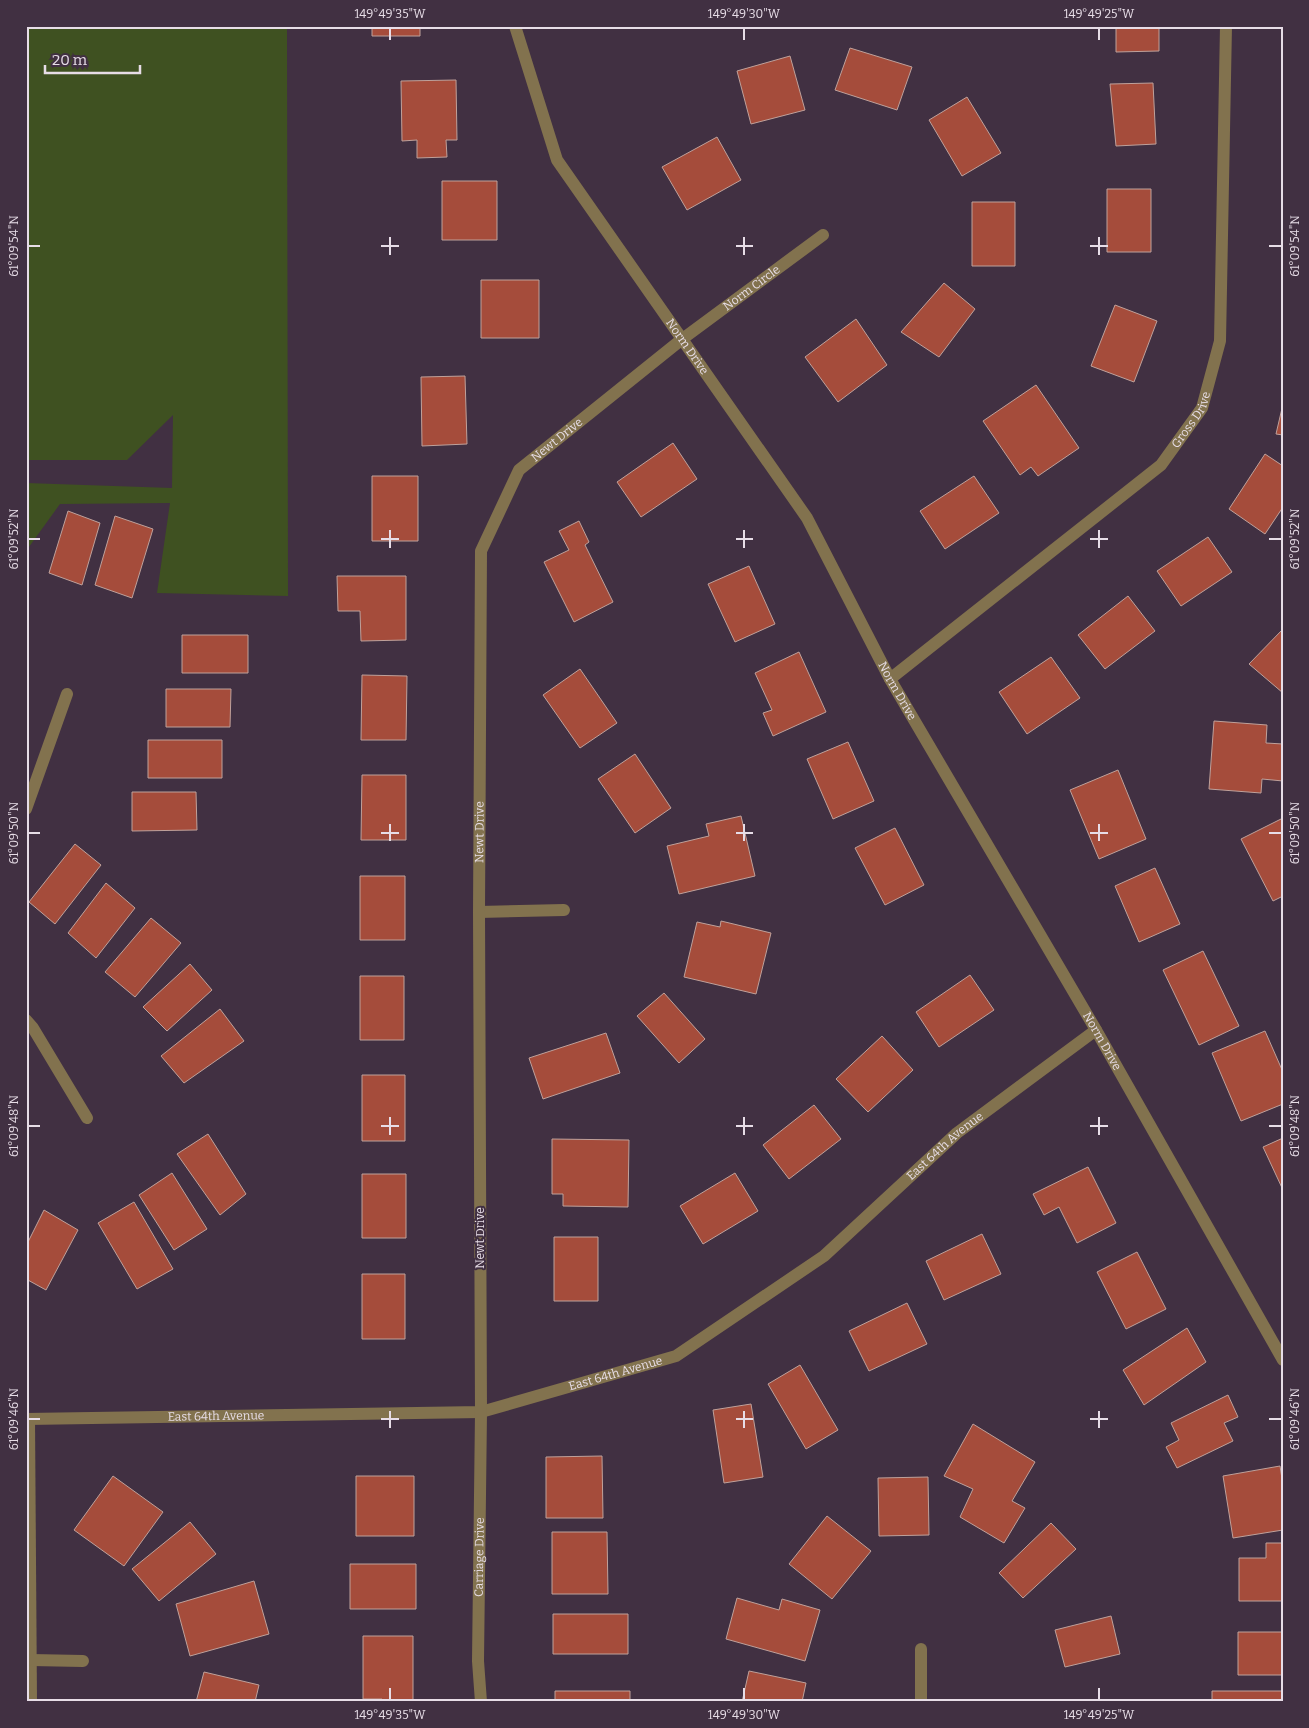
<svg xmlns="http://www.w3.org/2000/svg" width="1309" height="1728" font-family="Bitter,serif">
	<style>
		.green { fill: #3f5121 }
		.building { fill: #a54c3b; stroke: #bfa19b }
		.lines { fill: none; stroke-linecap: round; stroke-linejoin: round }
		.minor { stroke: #82724e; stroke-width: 12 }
		.ticks { fill: none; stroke: #e7dde7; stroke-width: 2 }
		.labels { text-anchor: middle; stroke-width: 4; stroke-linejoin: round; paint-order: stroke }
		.street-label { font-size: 12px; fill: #e7dde7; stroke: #413042 }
		.neatline { fill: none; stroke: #e7dde7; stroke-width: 2 }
		.ticks-label { font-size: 12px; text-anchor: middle; fill: #e7dde7 }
	</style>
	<rect width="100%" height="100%" fill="#413042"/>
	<path class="green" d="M26,26h261l1,570 -131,-3 13,-90 -110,1 -34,47v-68l146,5 1,-73 -46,45h-101z"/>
	<path class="building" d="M372,26h48v10h-48z
		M1116,26h43v25l-43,1z
		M850,48l62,19 -15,43 -62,-20z
		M790,56l15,54 -54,14 -14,-53z
		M456,80l1,60h-11l1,17 -30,1v-18l-15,1 -1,-60z
		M1153,83l3,61 -40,2 -6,-62z
		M967,97l34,56 -39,23 -33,-56z
		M717,137l24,43 -54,30 -25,-43z
		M442,181h55v59h-55z
		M1107,189h44v63h-44z
		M972,202h43v64h-43z
		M481,280h58v58h-58z
		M944,283l31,26 -36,48 -38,-25z
		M1115,305l42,16 -23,61 -43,-16z
		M856,319l31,46 -49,37 -33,-45z
		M465,376l2,68 -45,2 -1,-69z
		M1036,385l43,63 -41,28 -7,-9 -11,8 -37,-54z
		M1283,404v31l-7,-1z
		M673,443l24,36 -56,38 -24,-35z
		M1265,454l18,12v41l-18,27 -36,-25z
		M372,476h46v65h-46z
		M974,476l25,37 -54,36 -25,-38z
		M68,511l32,12 -18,62 -33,-12z
		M115,516l38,13 -21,69 -37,-13z
		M579,521l10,21 -4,3 28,57 -39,20 -30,-60 25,-12 -10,-19z
		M1208,537l24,35 -51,34 -24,-35z
		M749,566l26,58 -40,18 -27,-58z
		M337,576h69v64l-45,1 -1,-30h-22z
		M1128,596l27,35 -50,38 -27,-34z
		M1283,629v64l-34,-29z
		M182,635h66v38h-66z
		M799,652l27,60 -53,24 -10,-23 9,-3 -17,-37z
		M1051,657l29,41 -53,36 -28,-42z
		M580,669l37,54 -37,25 -37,-53z
		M362,675l45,1 -1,64h-45z
		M166,689h65l-1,38h-64z
		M1214,721l53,4 -1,18 17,1v37l-21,-2 -1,14 -52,-4z
		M148,740h74v38h-74z
		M848,742l26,59 -41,18 -26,-60z
		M635,754l36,54 -36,25 -37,-54z
		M1118,770l28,69 -47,20 -29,-69z
		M362,775h44v65h-45z
		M132,792h64l1,38 -65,1z
		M741,816l14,60 -76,18 -12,-48 42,-10 -3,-12z
		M1283,818v78l-10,5 -32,-62z
		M895,828l29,57 -39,20 -30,-57z
		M75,844l26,21 -46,59 -26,-22z
		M1155,868l25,56 -41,18 -24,-56z
		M360,876h45v64h-45z
		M106,883l29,25 -39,50 -28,-25z
		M151,918l30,25 -46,54 -30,-25z
		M721,921l50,12 -15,61 -72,-17 13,-55 23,5z
		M1203,951l36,75 -40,19 -36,-75z
		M190,964l22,26 -45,41 -24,-24z
		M970,975l24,35 -55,37 -23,-35z
		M360,976h44v64h-44z
		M664,993l41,46 -26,24 -42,-47z
		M220,1009l24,32 -60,42 -23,-27z
		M1265,1031l18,41v32l-42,17 -29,-68z
		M606,1033l14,40 -77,26 -14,-41z
		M882,1036l31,34 -45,42 -32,-33z
		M362,1075h43v66h-43z
		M814,1105l27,34 -52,40 -26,-34z
		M208,1134l38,60 -26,21 -43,-61z
		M1283,1138v52l-20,-43z
		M552,1139l77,1 -1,67 -65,-1v-12h-11z
		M1088,1167l28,56 -39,20 -18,-36 -15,8 -11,-21z
		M172,1173l35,56 -33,21 -35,-55z
		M735,1173l23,38 -55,33 -23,-38z
		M362,1174h44v64h-44z
		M134,1202l39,67 -36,20 -39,-66z
		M44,1210l34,20 -32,60 -20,-11v-33z
		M982,1234l19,40 -57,26 -18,-39z
		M554,1237h44v64h-44z
		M1137,1252l29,57 -40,20 -29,-57z
		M362,1274h43v65h-43z
		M907,1303l20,41 -58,27 -20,-40z
		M1187,1328l19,34 -62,43 -21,-35z
		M800,1365l38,65 -32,19 -38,-65z
		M1228,1395l10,22 -14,6 9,18 -56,27 -11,-21 13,-7 -8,-17z
		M751,1404l12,73 -39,6 -11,-73z
		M973,1424l62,38 -23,39 13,7 -21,35 -44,-26 13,-28 -29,-13z
		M602,1456l1,62h-57v-61z
		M1280,1466l3,19v45l-50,8 -10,-62z
		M113,1476l50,36 -39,54 -50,-36z
		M356,1476h58v60h-58z
		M928,1477l1,58 -50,1 -1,-58z
		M827,1516l44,35 -39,48 -43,-35z
		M190,1522l26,32 -57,47 -27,-32z
		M1051,1523l25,26 -53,49 -24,-25z
		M552,1532h55l1,62h-56z
		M1266,1543h17v58h-44v-43h27z
		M350,1564h66v45h-66z
		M254,1581l15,53 -79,22 -14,-52z
		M737,1598l42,12 3,-11 38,11 -15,51 -79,-22z
		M553,1614h75v40h-75z
		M1111,1616l9,38 -55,13 -10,-37z
		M1238,1632h45v43h-45z
		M363,1636h50v66h-31v-3h-19z
		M749,1671l57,12 -4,19h-60z
		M204,1672l55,13 -4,17h-59z
		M555,1691h75v11h-75z
		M1212,1691h71v11h-71z
		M1008,1700h100v2h-100z"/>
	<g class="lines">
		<g class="minor">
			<path id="s1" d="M515,26l42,134 250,358 83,161 206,351 187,330"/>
			<path id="s2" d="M890,679l271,-214 41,-57 18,-67 6,-315"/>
			<path d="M26,809l41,-115"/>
			<path d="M479,912l85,-2"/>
			<path d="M26,1020l7,8 54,90"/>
			<path id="s3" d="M26,1419l455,-7 195,-56 148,-100 133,-123 139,-103"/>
			<path d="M29,1419l2,283"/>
			<path d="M31,1660l52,1"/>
			<path id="s4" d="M481,1702l-3,-41 3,-249 -2,-500 2,-361 38,-81 162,-130 142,-105"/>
			<path d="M921,1702v-53"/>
		</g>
	</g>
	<path class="ticks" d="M390,28v12M744,28v12M1099,28v12M390,237v18M744,237v18M1099,237v18M28,246h12M381,246h18M736,246h17M1090,246h18M1269,246h13M390,530v18M744,530v18M1099,530v18M28,539h12M381,539h18M736,539h17M1090,539h18M1269,539h13M390,824v17M744,824v17M1099,824v17M28,833h12M381,833h18M736,833h17M1090,833h18M1269,833h13M390,1117v18M744,1117v18M1099,1117v18M28,1126h12M381,1126h18M736,1126h17M1090,1126h18M1269,1126h13M390,1411v17M744,1411v17M1099,1411v17M28,1419h12M381,1419h18M736,1419h17M1090,1419h18M1269,1419h13M390,1688v12M744,1688v12M1099,1688v12"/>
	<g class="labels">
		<g class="street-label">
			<text dy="4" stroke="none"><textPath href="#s4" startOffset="1536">Norm Circle</textPath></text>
			<text dy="4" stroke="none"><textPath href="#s1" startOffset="368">Norm Drive</textPath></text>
			<text dy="4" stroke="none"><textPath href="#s2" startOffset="400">Gross Drive</textPath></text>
			<text dy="4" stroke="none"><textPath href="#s4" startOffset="1289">Newt Drive</textPath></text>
			<text dy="4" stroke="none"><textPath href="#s1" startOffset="772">Norm Drive</textPath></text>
			<text dy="4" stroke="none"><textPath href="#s4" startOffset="870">Newt Drive</textPath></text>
			<text dy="4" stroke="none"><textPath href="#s1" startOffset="1178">Norm Drive</textPath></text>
			<text dy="4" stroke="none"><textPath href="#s3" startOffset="1000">East 64th Avenue</textPath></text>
			<text transform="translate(480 1238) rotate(-90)" y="4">Newt Drive</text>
			<text dy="4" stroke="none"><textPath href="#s3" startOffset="595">East 64th Avenue</textPath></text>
			<text dy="4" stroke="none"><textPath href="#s3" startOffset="190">East 64th Avenue</textPath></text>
			<text dy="4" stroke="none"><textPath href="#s4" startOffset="145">Carriage Drive</textPath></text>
		</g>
	</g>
	<rect width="1309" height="1728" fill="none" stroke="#413042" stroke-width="55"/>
	<path d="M45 65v8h95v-8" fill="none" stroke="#e7dde7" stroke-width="2.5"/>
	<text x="52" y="65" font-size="15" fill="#e7dde7" stroke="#413042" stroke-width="4" paint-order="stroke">20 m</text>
	<rect x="28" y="28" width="1254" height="1672" class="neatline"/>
	<g class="ticks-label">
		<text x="390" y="18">149°49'35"W</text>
		<text x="744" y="18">149°49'30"W</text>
		<text x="1099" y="18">149°49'25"W</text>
		<text transform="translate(14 246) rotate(-90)" y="4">61°09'54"N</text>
		<text transform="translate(1295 246) rotate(-90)" y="4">61°09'54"N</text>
		<text transform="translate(14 539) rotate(-90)" y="4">61°09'52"N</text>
		<text transform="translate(1295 539) rotate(-90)" y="4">61°09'52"N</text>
		<text transform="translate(14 833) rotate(-90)" y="4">61°09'50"N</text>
		<text transform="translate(1295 833) rotate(-90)" y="4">61°09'50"N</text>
		<text transform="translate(14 1126) rotate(-90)" y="4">61°09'48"N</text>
		<text transform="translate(1295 1126) rotate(-90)" y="4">61°09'48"N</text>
		<text transform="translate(14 1419) rotate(-90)" y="4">61°09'46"N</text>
		<text transform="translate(1295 1419) rotate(-90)" y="4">61°09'46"N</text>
		<text x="390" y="1719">149°49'35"W</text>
		<text x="744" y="1719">149°49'30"W</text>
		<text x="1099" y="1719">149°49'25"W</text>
	</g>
</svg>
